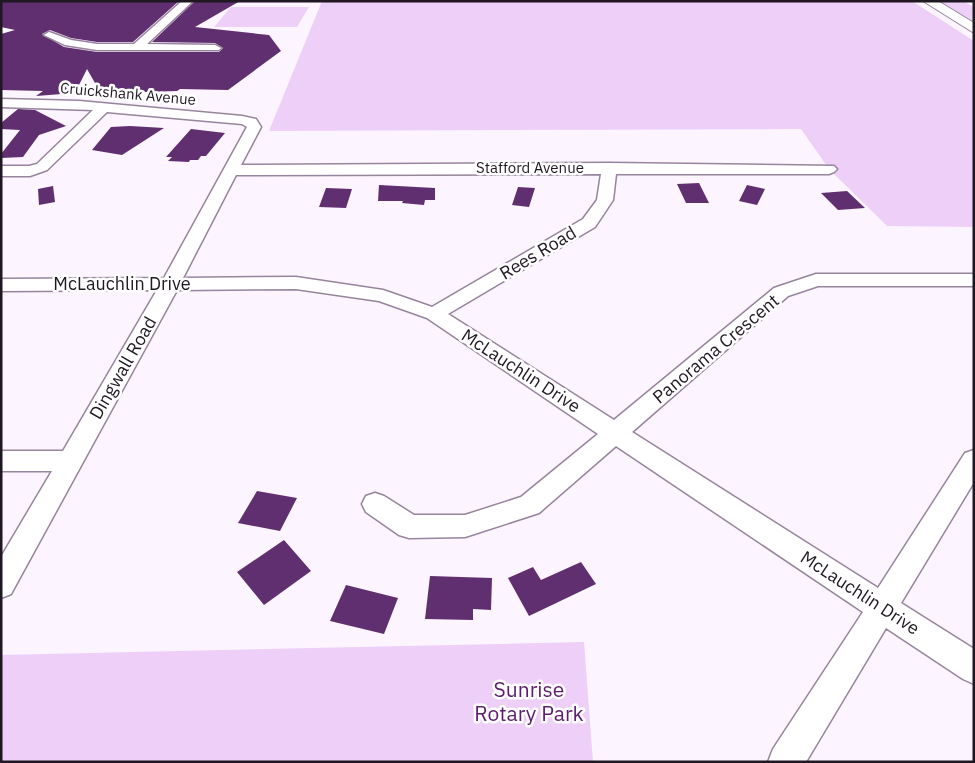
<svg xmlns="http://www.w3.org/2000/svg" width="975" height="763" font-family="'IBM Plex Sans',sans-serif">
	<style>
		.green { fill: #eecff8 }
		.building { fill: #602f6f }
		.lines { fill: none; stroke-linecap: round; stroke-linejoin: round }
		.street-casing { stroke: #97849d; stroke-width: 3 }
		.secondary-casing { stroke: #97849d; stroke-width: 2 }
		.street { fill: #fff; fill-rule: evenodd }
		.secondary { fill: #fff; fill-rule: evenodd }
		.labels { text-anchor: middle; stroke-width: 5; stroke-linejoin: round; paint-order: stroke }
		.far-street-label { font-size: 15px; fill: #1f1721; stroke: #fff }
		.street-label { font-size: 18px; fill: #1f1721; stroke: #fff }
		.near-park-label { font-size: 21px; fill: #5e1c70; stroke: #fff }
	</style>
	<rect width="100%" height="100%" fill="#fcf4ff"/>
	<path class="green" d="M322,1h590l62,40v186l-87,-1 -58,-57 -28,-40 -532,2z
		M939,1h24l11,6v15z
		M231,7h78l-12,20h-83z
		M584,642l9,120h-592v-107z"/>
	<path class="building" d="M1,1h178l-46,41h-36l-26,-4 -21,-8 -8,4 22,13 33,5h122l4,-4 -8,-5 -63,-1 43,-41h45l-45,26 74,8 12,16 -53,39 -48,-1 -3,2 -34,1 -33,-4 -11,2 -12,-21 -12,24 -39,3 7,-5 -42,-1v-56l14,-4 -14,-3z
		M18,109l17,1 31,16 -27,9 -16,22 -22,1v-4l19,-24 -19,-1v-6z
		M130,126l34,2 -42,27 -30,-5 19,-23z
		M191,129l34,4 -19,23h-5l-3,4h-8l-1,2 -21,-1 4,-4h-6z
		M699,183l10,20h-23l-9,-19z
		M379,185l56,3v12h-10l-1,5 -22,-2 1,-2h-25z
		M747,185l18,4 -8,16 -18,-4z
		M53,186l2,16 -16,3 -1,-16z
		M518,187l17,1 -6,19 -17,-2z
		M326,188l26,1 -6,19 -27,-1z
		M847,191l18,17 -27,2 -17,-17z
		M257,491l40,7 -17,33 -42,-8z
		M284,540l27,31 -47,34 -27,-33z
		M581,562l15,22 -67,32 -21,-38 25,-11 8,13z
		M430,576l62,2 -1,32 -18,-1v11l-48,-1z
		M346,585l52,13 -14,36 -54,-13z"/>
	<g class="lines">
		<defs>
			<path id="street" d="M182,1h11l-46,43 68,1 6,3 -2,2h-122l-32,-5 -21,-10 5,-3 22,8 26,4h37z
				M1,99l78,2 163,15 14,3 5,8 -20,38 368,-2 225,3 3,3 -3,3 -5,2h-213l-3,26 -18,27 -147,87 166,106 160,-132 42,-14h158v12h-156l-30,10 -156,136 246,156 87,-135 9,-3v32l-73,121 73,46v35l-11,-5 -77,-51 -80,134h-38l5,-13 90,-137 -247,-166 -77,67 -74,24 -56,1 -10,-3 -33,-23 -4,-8 4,-8 9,-3 9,3 30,19h51l56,-18 77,-63 -171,-116 -48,-17 -83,-12 -119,1 -166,304 -10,4v-41l51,-86h-51v-20h62l94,-161 -156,1v-12l163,-1 83,-151 -5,-3 -135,-12 -60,58 -17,6h-29v-10h28l8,-2 56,-54 -92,-3zM601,174l-4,26 -14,19 -151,88 -49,-17 -87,-13 -113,1 53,-103z"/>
			<path id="secondary" d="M923,1h15l36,22v10z"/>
		</defs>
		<use href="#street" class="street-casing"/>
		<use href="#secondary" class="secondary-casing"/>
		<use href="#street" class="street"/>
		<use href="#secondary" class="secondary"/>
	</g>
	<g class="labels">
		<g class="far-street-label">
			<text transform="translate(128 94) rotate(5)" y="5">Cruickshank Avenue</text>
			<text x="530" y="173">Stafford Avenue</text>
		</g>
		<g class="street-label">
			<text transform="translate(538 253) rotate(-31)" y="6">Rees Road</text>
			<text x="122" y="290">McLauchlin Drive</text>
			<text transform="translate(716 349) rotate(-40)" y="6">Panorama Crescent</text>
			<text transform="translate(123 368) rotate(-60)" y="6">Dingwall Road</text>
			<text transform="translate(521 371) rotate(33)" y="6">McLauchlin Drive</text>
			<text transform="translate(860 593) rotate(33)" y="6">McLauchlin Drive</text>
		</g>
		<g class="near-park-label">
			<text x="529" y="697">Sunrise<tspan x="529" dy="24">Rotary Park</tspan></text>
		</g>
	</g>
	<rect width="975" height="763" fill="none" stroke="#1f1721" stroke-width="5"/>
</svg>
